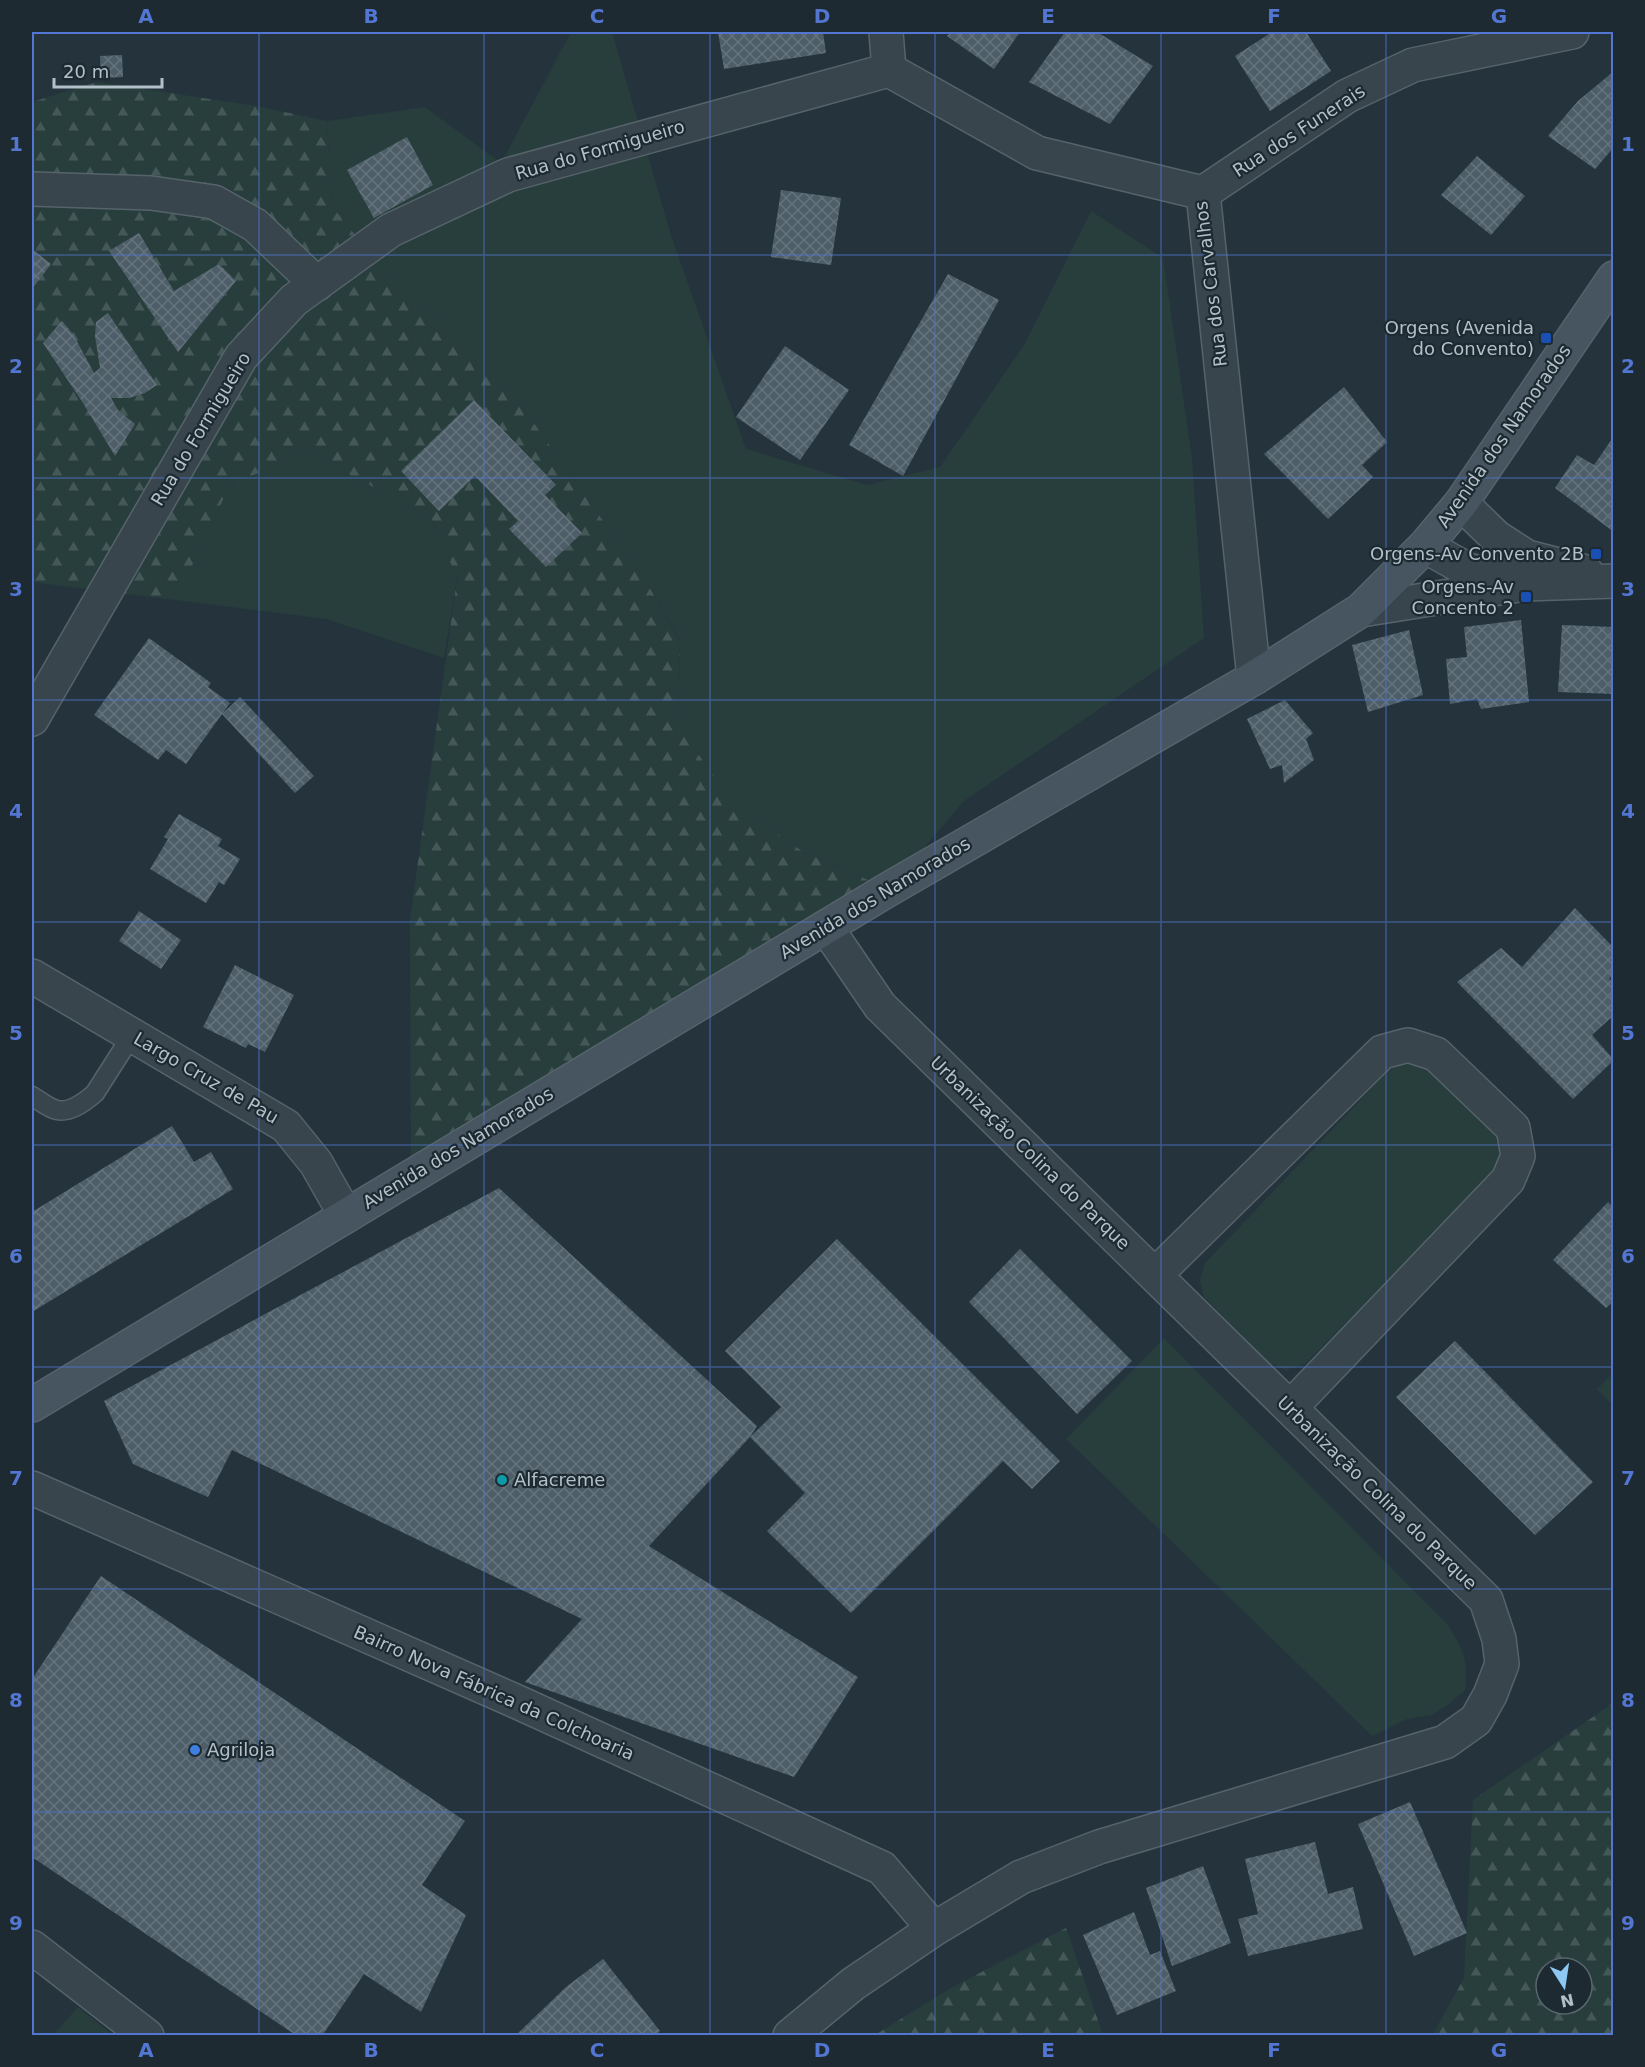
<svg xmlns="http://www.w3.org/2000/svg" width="1645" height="2067" font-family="'DejaVu Sans',sans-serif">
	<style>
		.grass { fill: #273e3c }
		.forest { fill: url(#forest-firs); fill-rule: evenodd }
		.building { fill: url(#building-cross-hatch) }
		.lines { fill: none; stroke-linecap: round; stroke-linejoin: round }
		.lane-casing { stroke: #56636b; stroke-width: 21 }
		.street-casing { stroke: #56636b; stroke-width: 36 }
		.secondary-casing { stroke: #56636b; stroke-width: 36 }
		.lane { stroke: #38454d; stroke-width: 18 }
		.street { stroke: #38454d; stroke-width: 33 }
		.secondary { stroke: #475560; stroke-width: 33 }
		.grid { fill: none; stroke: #5276d2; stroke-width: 1.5; stroke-opacity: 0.55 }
		.transit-dot { fill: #1a4fb4; stroke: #1d2a32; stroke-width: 2 }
		.culture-dot { fill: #0f9aa8; stroke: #1d2a32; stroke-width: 2 }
		.shop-dot { fill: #3f7fe0; stroke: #1d2a32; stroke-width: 2 }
		.labels { text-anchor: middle; stroke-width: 4.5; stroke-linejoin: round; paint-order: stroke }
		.street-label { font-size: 18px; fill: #b4c0c8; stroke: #1d2a32 }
		.poi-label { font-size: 18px; fill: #b4c0c8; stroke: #1d2a32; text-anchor: end }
		.neatline { fill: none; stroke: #5276d2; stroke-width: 2 }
		.grid-label { font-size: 20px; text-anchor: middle; font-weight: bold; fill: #5276d2 }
	</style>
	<defs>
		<pattern id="forest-firs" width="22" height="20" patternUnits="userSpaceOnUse" patternTransform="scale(1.5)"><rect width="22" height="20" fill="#273e3c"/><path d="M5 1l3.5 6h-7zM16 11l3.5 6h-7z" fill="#445857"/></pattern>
		<pattern id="building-cross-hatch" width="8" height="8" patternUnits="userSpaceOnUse" patternTransform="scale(1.5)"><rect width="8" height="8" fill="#4e5e68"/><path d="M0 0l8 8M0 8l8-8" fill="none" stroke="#65737c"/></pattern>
	</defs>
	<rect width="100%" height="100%" fill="#25333d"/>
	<path class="grass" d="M571,32h41l59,203 75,214 121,36 73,-18 84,-122 67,-134 72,47 29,200 12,180 -240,163 -75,88 -87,-38 -71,-50 -53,-76 2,-85 -33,-57 -152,-215 -69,-62 -43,-36 -51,-64 -5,-85 98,-14 76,56z
		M304,451l127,66 26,61 -13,80 -118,-39 -150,-19 53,-113z
		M1409,1060l19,8 66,65 6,17 -2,20 -193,194 -19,6 -17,-7 -65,-66 -4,-17 5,-17 183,-192z
		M1164,1338l284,287c16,27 20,33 17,65l-17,15 -16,10 -25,4 -35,17 -306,-297z
		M1613,1373v32l-16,-16z
		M78,2007l35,28h-60z"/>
	<path class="forest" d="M97,82l159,24 71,15 5,85 51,64 43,36 69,62 152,215 33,58 -2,84 53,76 71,50 87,38 -478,288 -1,-257 47,-342 -26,-61 -127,-66 -75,36 -53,113 -144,-18v-480z
		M1613,1703v332l-181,1 32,-58 9,-178zM1546,1968h36v36h-36z
		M1066,1928l37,107h-228l74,-46z"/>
	<path class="building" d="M718,32h105l3,21 -102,16z
		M951,32h69l-26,37 -47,-33z
		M1065,32h32l56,34 -43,58 -81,-42z
		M1272,32h34l25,39 -61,40 -35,-55z
		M122,55l1,22 -22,1 -1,-22z
		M1614,71v76l-19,22 -47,-33 30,-35z
		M407,137l26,48 -59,33 -27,-48z
		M1477,156l48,40 -34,39 -50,-40z
		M781,190l60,8 -10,67 -60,-8z
		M139,233l35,58 45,-27 17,17 -58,71 -69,-101z
		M32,249l19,15 -19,25z
		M948,274l51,26 -96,176 -54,-31z
		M108,313l49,72 -12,8 -16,5h-18l7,12 17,14 -20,32 -32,-53 -40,-60 19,-22 11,13 21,39 6,-5 -5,-32 1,-14z
		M785,346l64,44 -49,70 -64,-43z
		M1344,387l43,55 -25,23 11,12 -45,42 -64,-65z
		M474,400l82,85 -11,10 37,38 -36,34 -37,-38 9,-8 -43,-45 -36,35 -38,-40z
		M1614,436v96l-59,-44 22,-33 17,10z
		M1521,620l8,82 -48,7 -4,-10 -27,5 -4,-45 21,-2 -3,-30z
		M1562,625l52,2v67l-56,-2z
		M1409,630l14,65 -55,17 -16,-67z
		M149,638l62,45 -3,4 22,16 -44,61 -20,-14 -8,10 -64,-45z
		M240,697l74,79 -19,17 -73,-79z
		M1285,700l28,33 -7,6 8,21 -30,23 -2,-18 -12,4 -23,-50z
		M179,814l43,25 -4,7 22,13 -16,26 -5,-3 -13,21 -56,-34 18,-30 -4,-2z
		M1575,908l39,40v25l-5,6 5,3v33l-22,20 22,25 -41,39 -116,-117 44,-34 21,19z
		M139,911l42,29 -20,29 -42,-28z
		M235,965l59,30 -29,57 -17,-8 -2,4 -43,-21z
		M172,1126l22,36 17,-10 22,37 -201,123v-100z
		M499,1188l258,238 -7,11 31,-30 -56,-56 112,-112 223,222 -28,28 -29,-28 -152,152 -84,-82 38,-38 -55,-56 -101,109 209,131 -64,100 -269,-95 57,-63 -350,-169 -24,47 -75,-33 -29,-63z
		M1608,1202l6,6v93l-8,7 -53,-48z
		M1020,1249l112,112 -55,53 -108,-112z
		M1455,1341l138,141 -58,53 -139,-138z
		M101,1576l364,245 -43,64 44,30 -45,97 -57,-38 -42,62h-25l-265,-179v-178z
		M1410,1802l57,131 -53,23 -56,-132z
		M1315,1842l13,52 25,-7 10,42 -115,27 -10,-37 20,-5 -13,-55z
		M1203,1866l28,77 -59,23 -26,-78z
		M1134,1912l16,43 10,-4 16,40 -59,24 -34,-80z
		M603,1959l57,72 -5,5h-140l51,-49z"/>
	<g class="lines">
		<defs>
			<path id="lane" d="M32,1096c7,4 16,12 25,14 13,3 29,-9 38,-17l37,-58"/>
			<path id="street" d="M886,32l3,38
				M889,70l148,83 166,40
				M32,189l119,4 63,9 41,23 62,59
				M1203,193l51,485
				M1203,193l144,-97 66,-31 159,-33
				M1461,503l35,34 31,20 59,15
				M1425,546l43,24 44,11
				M1361,610l164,-26 89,-3
				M32,719l209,-362 53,-57 97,-70 117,-55 381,-105
				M32,976l254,150 30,37 30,53
				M1155,1275l227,-223 26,-7 28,9 77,74 5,28 -10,24 -218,228
				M32,1488l481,212 369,168 52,61
				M32,1947l115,89
				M790,2036l63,-52 81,-55 87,-52 78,-30 346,-105 31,-22 14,-25 12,-31 -3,-25 -13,-39 -606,-594 -54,-79"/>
			<path id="secondary" d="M32,1405l857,-516 365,-211 107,-68 64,-64 36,-43 153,-225"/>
		</defs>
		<use href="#lane" class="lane-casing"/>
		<use href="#street" class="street-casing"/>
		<use href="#secondary" class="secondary-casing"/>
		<use href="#lane" class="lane"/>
		<use href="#street" class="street"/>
		<use href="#secondary" class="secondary"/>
	</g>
	<path class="grid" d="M259,32v2004M484,32v2004M710,32v2004M935,32v2004M1161,32v2004M1386,32v2004M32,255h1582M32,478h1582M32,700h1582M32,922h1582M32,1145h1582M32,1367h1582M32,1589h1582M32,1812h1582"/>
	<g class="transit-dot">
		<rect x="1540" y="332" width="12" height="12" rx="3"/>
		<rect x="1590" y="548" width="12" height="12" rx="3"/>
		<rect x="1520" y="591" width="12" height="12" rx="3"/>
	</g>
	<circle class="culture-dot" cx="502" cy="1480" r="6"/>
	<circle class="shop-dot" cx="195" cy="1750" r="6"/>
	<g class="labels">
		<g class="street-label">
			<text transform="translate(1299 131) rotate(-33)" y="6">Rua dos Funerais</text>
			<text transform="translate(600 150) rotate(-16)" y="6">Rua do Formigueiro</text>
			<text transform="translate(1211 284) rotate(-97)" y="6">Rua dos Carvalhos</text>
			<text transform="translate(201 429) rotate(-59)" y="6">Rua do Formigueiro</text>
			<text transform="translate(1504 436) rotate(-55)" y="6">Avenida dos Namorados</text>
			<text transform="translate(875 898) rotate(-31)" y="6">Avenida dos Namorados</text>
			<text transform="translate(206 1078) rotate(30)" y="6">Largo Cruz de Pau</text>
			<text transform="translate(458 1148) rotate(-31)" y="6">Avenida dos Namorados</text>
			<text transform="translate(1030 1153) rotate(44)" y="6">Urbanização Colina do Parque</text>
			<text transform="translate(1377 1493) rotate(44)" y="6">Urbanização Colina do Parque</text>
			<text transform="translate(494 1693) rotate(24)" y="6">Bairro Nova Fábrica da Colchoaria</text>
		</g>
		<g class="poi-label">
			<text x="1534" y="334">Orgens (Avenida<tspan x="1534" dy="21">do Convento)</tspan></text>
			<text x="1584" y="560">Orgens-Av Convento 2B</text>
			<text x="1514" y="593">Orgens-Av<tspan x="1514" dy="21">Concento 2</tspan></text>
			<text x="514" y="1486" text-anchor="start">Alfacreme</text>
			<text x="207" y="1756" text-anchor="start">Agriloja</text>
		</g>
	</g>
	<rect width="1645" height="2067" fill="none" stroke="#1d2a32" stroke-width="66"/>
	<g transform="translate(1564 1986) rotate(168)"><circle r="28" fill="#1d2a32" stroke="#59666e" stroke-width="1.5"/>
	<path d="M0-4.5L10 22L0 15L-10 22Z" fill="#8dc8f4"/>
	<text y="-9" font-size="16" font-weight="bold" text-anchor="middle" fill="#b4c0c8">N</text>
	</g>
	<path d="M54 78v9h108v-9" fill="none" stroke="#b4c0c8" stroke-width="3"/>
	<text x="63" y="78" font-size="18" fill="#b4c0c8" stroke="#1d2a32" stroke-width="4.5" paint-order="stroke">20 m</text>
	<rect x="33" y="33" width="1579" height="2001" class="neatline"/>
	<g class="grid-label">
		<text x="146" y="23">A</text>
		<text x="371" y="23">B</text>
		<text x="597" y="23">C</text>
		<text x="822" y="23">D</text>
		<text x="1048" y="23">E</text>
		<text x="1274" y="23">F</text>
		<text x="1499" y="23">G</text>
		<text x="16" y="151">1</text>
		<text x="1628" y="151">1</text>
		<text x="16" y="373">2</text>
		<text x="1628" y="373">2</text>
		<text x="16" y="596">3</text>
		<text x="1628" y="596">3</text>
		<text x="16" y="818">4</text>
		<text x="1628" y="818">4</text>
		<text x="16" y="1040">5</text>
		<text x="1628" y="1040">5</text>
		<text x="16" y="1263">6</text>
		<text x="1628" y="1263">6</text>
		<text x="16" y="1485">7</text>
		<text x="1628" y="1485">7</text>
		<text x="16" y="1707">8</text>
		<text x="1628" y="1707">8</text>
		<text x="16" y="1930">9</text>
		<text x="1628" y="1930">9</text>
		<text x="146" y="2057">A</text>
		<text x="371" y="2057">B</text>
		<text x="597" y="2057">C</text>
		<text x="822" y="2057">D</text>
		<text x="1048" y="2057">E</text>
		<text x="1274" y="2057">F</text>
		<text x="1499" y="2057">G</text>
	</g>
</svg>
